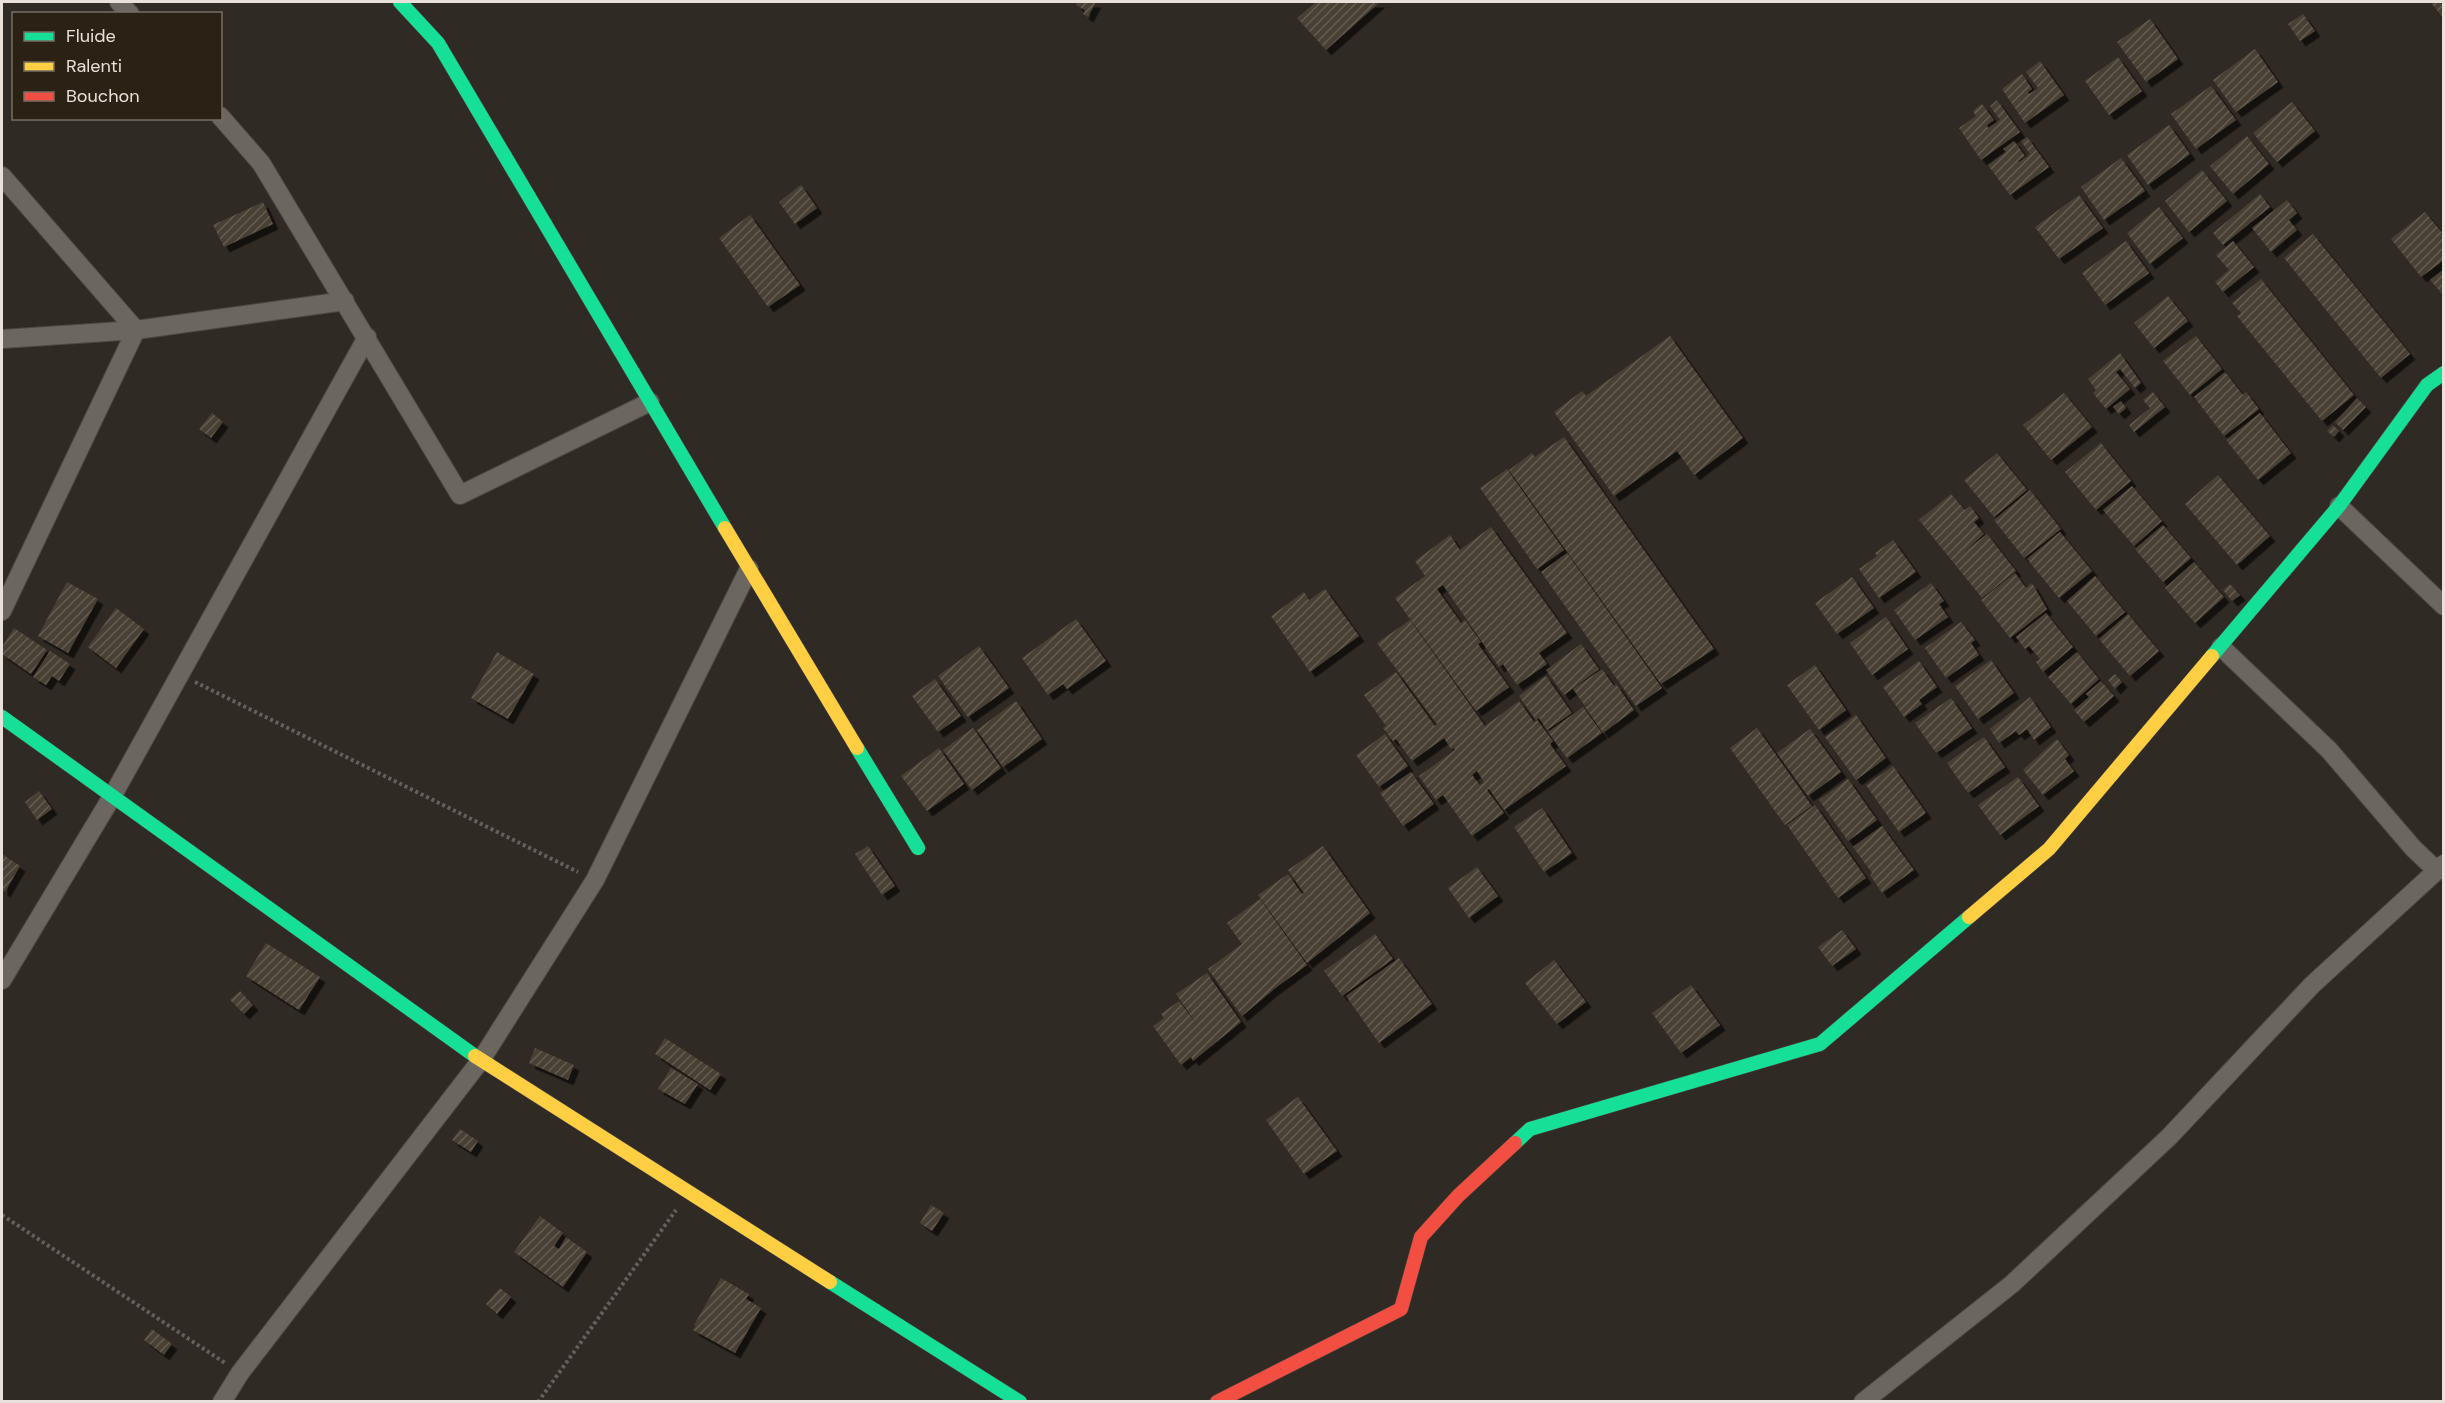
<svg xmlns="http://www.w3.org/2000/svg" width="2445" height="1403" font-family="'DM Sans',sans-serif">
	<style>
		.building { fill: url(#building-hatch); fill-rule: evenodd; filter: url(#shadow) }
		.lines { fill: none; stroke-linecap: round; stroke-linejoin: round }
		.street-casing { stroke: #4e4842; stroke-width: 20 }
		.fast-casing { stroke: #4e4842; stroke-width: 15 }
		.slow-casing { stroke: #4e4842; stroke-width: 15 }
		.jam-casing { stroke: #4e4842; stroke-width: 15 }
		.path { stroke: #65605b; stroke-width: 4; stroke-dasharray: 3 3; stroke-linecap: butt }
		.street { stroke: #6b6660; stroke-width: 18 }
		.fast { stroke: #16e098; stroke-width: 14 }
		.slow { stroke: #ffcf43; stroke-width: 14 }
		.jam { stroke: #f24e42; stroke-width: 14 }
	</style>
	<defs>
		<pattern id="building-hatch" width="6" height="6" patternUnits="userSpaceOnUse" patternTransform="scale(1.5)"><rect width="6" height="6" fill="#4a4134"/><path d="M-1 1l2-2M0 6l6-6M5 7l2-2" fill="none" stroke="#645c51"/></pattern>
		<filter id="shadow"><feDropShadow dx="5.5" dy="5.5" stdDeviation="0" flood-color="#0009"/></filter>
	</defs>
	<rect width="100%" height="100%" fill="#302a24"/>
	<path class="building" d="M1078,2h18l-8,15 -5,-3 2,-4 -9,-5z
		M1316,2h64l-54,48 -29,-32z
		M2433,2h11v17l-13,-16z
		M2303,14l12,17 -15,10 -12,-17z
		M2150,19l28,40 -32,23 -29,-40z
		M2255,49l23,33 -42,30 -23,-32z
		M2118,57l24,34 -33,24 -24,-34z
		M2040,61l24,34 -39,28 -23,-34 20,-15 10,15 -4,3 1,2 9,-6 -12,-16z
		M2211,86l25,34 -40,29 -25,-35z
		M1997,100l23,32 -39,28 -22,-32 17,-12 -3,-5 9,-7 12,16 -7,5 1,3 12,-8 -10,-14z
		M2292,102l23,29 -38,31 -24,-29z
		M2169,125l21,29 -42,31 -21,-30z
		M2247,136l22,28 -36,30 -23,-28z
		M2027,137l22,30 -39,28 -22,-30 18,-13 -3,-3 11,-8 11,15 -7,5 1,1 11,-8 -9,-13z
		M2121,158l24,33 -41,29 -23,-33z
		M2202,170l25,31 -38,31 -24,-31z
		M801,185l16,23 -22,16 -16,-22z
		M2260,194l10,13 -47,38 -10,-12z
		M2079,195l24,33 -44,31 -24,-32z
		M2287,200l10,13 -8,7 8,10 -26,22 -19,-24z
		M263,202l10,22 -49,23 -11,-22z
		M2159,207l24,31 -33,26 -23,-31z
		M2425,212l19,23v25l-23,17 -30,-38z
		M750,215l50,70 -32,22 -49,-69z
		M2313,234l97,120 -29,24 -97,-120z
		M2126,241l23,32 -44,32 -23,-32z
		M2233,241l21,26 -31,25 -8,-10 14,-12 -13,-15z
		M2444,269v27l-14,-16z
		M2261,279l93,116 -32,26 -85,-105 4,-3 -9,-10z
		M2168,296l20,25 -34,27 -20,-25z
		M1670,336l73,102 -49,37 -17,-24 -63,45 -60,-84 28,-21 4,5z
		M2196,336l26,33 -32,26 -27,-34z
		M2120,353l21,30 -6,5 -15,-19 -4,3 14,17 -24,20 -13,-16 3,-3 -8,-11z
		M2225,372l18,23 3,-3 13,17 -35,27 -30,-39z
		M2153,392l12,15 -31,25 -5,-7 21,-17 -7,-8z
		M2064,393l28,34 -41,33 -28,-35z
		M2357,398l9,9 -23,23 -8,-8z
		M2121,401l5,7 -7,6 -6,-7z
		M212,413l11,9 -12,16 -12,-9z
		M2260,413l31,40 -33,27 -32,-40z
		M2333,425l6,6 -5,6 -7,-6z
		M1564,437l150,212 -53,35 -152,-214 23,-17 3,4z
		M2101,443l30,38 -35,29 -31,-38z
		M1997,453l30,37 -33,27 -30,-37z
		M1507,469l57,81 -27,19 -57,-81z
		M2218,475l52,61 -33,29 -52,-61z
		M2132,486l30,35 -28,25 -31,-36z
		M2030,490l31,39 -37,29 -30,-38z
		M1951,494l14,16 5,-4 9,12 -5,4 10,12 -21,19 24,-19 29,37 -34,27 -63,-78z
		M2163,525l28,33 -28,24 -28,-33z
		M1491,527l76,106 -28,20 8,11 -30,21 -14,-21 -4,3 -56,-82 -6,4 24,34 4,-3 16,22 -3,2 31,43 -33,24 -81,-113 30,-22 -10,-15 35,-26 10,15z
		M2060,532l32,39 -33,27 -32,-39z
		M1893,540l23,32 -37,26 -20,-29 18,-13 -2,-3z
		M1567,553l95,135 -26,18 -95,-134z
		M2194,562l30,35 -29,26 -30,-35z
		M2015,573l11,15 6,-5 15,26 -37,29 -29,-38z
		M2095,576l30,36 -29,24 -29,-35z
		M1852,577l22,31 -37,26 -22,-31z
		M67,582l31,17 -30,54 -30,-17z
		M1931,583l13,18 -5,3 9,13 -33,23 -21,-30z
		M2230,584l10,11 -8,6 -9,-11z
		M1325,589l34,47 -49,36 -39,-56 33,-24 5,8z
		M116,608l28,21 -28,39 -28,-21z
		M2046,613l27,34 -30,25 -7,-10 4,-3 -11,-13 -4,3 -9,-12z
		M2128,614l31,37 -29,25 -31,-37z
		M1886,617l22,32 -36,26 -22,-32z
		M1076,619l30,42 -39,28 -4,-5 -15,11 -26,-37z
		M1410,620l75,106 34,-25 15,21 3,-2 16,21 -3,3 16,22 -62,44 -15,-21 -2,1 17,23 -32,23 -29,-41 -7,5 -17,-24 36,-26 -2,-2 6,-5 -8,6 -7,-11 -32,23 -16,-22 -3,2 -10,-13 3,-2 -22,-31 32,-23 39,54 2,-2 -60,-81zM1477,771l7,11 -4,3 -8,-10z
		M1961,622l14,18 -4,3 8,12 -33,23 -21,-30z
		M14,628l33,22 -16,24 -29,-20v-7z
		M1581,644l18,25 -35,26 -18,-25z
		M979,646l30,42 -41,29 -30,-41z
		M50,651l20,13 -11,17 -7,-5 -6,9 -13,-8z
		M497,652l37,22 -26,45 -37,-21z
		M2077,652l22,27 -28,25 -23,-27z
		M1991,660l23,33 -36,26 -23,-33z
		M1919,661l18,26 -18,13 3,4 -18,13 -21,-30z
		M1815,665l31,45 -27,20 -32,-45z
		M1602,669l12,17 2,-2 18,26 -31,23 -18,-26 11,-8 -11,7 -12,-17z
		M2115,674l7,8 -7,7 -7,-9z
		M1546,676l26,37 -25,17 -8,-12 -3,2 -17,-24z
		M935,679l26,37 -23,16 -26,-36z
		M2101,681l13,15 -30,26 -10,-12 15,-13 -3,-3z
		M2030,697l21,30 -17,13 -7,-11 -8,6 -3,-4 -17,12 -9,-14z
		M1951,698l21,30 -36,25 -21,-30z
		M1016,701l26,38 -39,28 -26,-37z
		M1583,707l19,26 -35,25 -19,-26z
		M1856,715l30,43 -30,22 -31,-43z
		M973,728l28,40 -29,22 -29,-40z
		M1757,728l55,78 -27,19 -55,-77z
		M1810,729l31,43 -33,24 -31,-43z
		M1385,734l23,32 -29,21 -23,-32z
		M1984,737l21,30 -37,26 -21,-30z
		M2057,739l12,16 -4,4 9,12 -31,24 -20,-25z
		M939,748l25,36 -37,27 -26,-35z
		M1893,766l33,47 -27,19 -33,-47z
		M1411,772l23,32 -31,22 -23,-33z
		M2018,777l21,29 -39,29 -22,-30z
		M1848,779l29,41 -29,21 -29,-41z
		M39,791l13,18 -15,11 -12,-18z
		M1815,805l51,73 -28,20 -51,-73z
		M1542,808l30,45 -28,19 -30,-45z
		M1882,826l32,44 -32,23 -12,-18 2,-2 -19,-26z
		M868,846l27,40 -13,9 -27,-41z
		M1323,846l47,67 -63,50 -49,-68 30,-21 14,20 2,-1 -16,-23z
		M2,854l18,12 -15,26 -3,-2z
		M1477,867l21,29 -29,22 -21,-30z
		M1260,899l47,66 -33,24 -32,27 -34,-47 34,-25 -15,-21z
		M1842,930l14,19 -24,17 -14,-19z
		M1375,934l18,25 -51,37 -18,-25z
		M266,943l54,34 -21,33 -53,-34z
		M1399,958l33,46 -53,39 -33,-47z
		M1554,960l32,42 -29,22 -32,-41z
		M1207,973l34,49 -48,39 -2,-4 -10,8 -28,-39 11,-8 -3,-4 18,-13 19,25 -22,-32z
		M1691,985l29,40 -39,28 -29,-40z
		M240,991l13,14 -9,9 -14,-14z
		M665,1038l56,36 -11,16 -55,-36z
		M535,1048l39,17 -6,15 -39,-17z
		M671,1068l27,16 -13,20 -27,-15z
		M1298,1097l39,54 -33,23 -38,-54z
		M460,1129l18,12 -7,11 -19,-12z
		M931,1205l13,8 -12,18 -12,-8z
		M540,1216l23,17 -9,13 5,3 7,-12 21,15 -24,35 -49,-35z
		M721,1278l26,15 2,1 -3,5 15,9 -26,45 -42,-23 3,-4 -2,-1z
		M500,1288l11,9 -14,17 -11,-10z
		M152,1329l20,15 -8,11 -20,-15z"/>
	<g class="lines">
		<defs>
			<path id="street" d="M119,2l11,12
				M220,116l41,47 199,332 190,-93
				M2,176l134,154 -134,281
				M2,339l134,-9 209,-29
				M2339,506l105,100
				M2221,647l108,103 84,98 22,21
				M2,980l111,-185 254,-458
				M222,1402l18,-29 241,-313 114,-180 154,-311
				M1863,1402l149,-118 157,-147 143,-152 132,-121"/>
			<path id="fast" d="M400,2l38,41 287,485
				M2212,656l127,-150 88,-121 17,-12
				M2,717l473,339
				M857,748l61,100
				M1515,1143l15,-14 290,-85 149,-127
				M830,1282l190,120"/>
			<path id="slow" d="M725,528l132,220
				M1969,917l80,-68 163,-193
				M475,1056l355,226"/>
			<path id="jam" d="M1217,1402l184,-93 20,-72 37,-41 57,-53"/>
		</defs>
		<use href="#street" class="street-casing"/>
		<use href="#fast" class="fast-casing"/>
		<use href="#slow" class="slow-casing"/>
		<use href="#jam" class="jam-casing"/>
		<path class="path" d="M195,682l383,190
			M2,1215l223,148
			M538,1402l138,-192"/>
		<use href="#street" class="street"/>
		<use href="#fast" class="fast"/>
		<use href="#slow" class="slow"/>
		<use href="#jam" class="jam"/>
	</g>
	<rect width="2445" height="1403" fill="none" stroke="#e8e0d9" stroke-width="6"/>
	<rect x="12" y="12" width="210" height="108" fill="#2c2115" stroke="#776d63" stroke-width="1.5"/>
	<rect x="24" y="32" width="30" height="9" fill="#16e098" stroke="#776d63" stroke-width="1.5"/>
	<text x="66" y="42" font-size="18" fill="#e8e0d9">Fluide</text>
	<rect x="24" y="62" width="30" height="9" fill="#ffcf43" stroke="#776d63" stroke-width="1.5"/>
	<text x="66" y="72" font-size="18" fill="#e8e0d9">Ralenti</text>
	<rect x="24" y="92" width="30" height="9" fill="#f24e42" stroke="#776d63" stroke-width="1.5"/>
	<text x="66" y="102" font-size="18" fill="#e8e0d9">Bouchon</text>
</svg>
